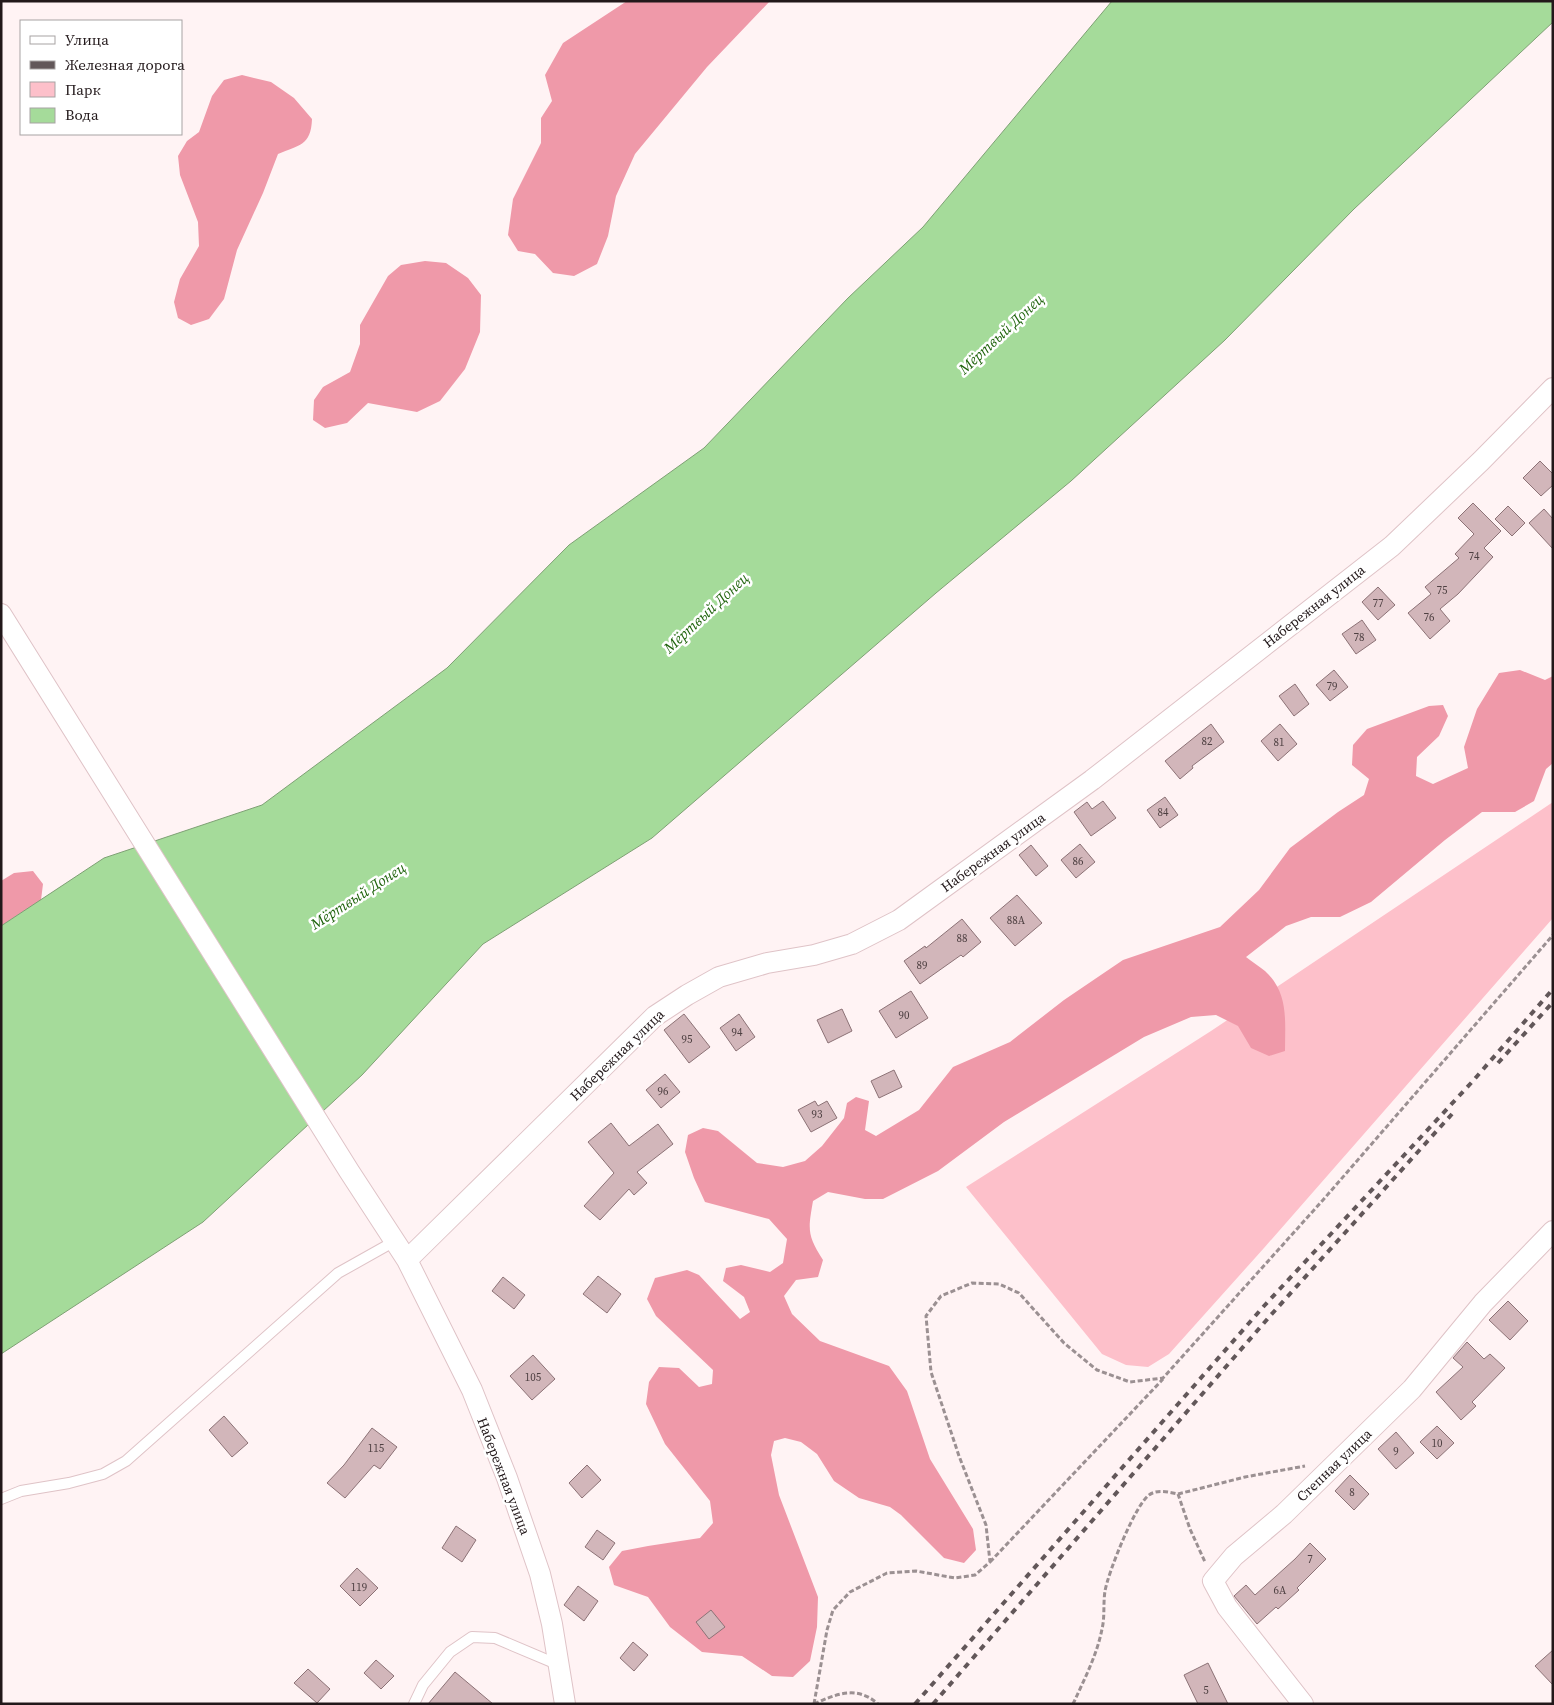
<svg xmlns="http://www.w3.org/2000/svg" width="1554" height="1705" font-family="'Source Serif 4',serif">
	<style>
		.green { fill: #fdc0ca }
		.forest { fill: #ef99a9 }
		.water { fill: #a5db9a; stroke: #7ea074 }
		.building { fill: #d2b6ba; stroke: #8c7276 }
		.lines { fill: none; stroke-linecap: round; stroke-linejoin: round }
		.lane-casing { stroke: #dfc3c7; stroke-width: 12 }
		.street-casing { stroke: #dfc3c7; stroke-width: 22 }
		.path { stroke: #9b9092; stroke-width: 3; stroke-dasharray: 5 2.5; stroke-linecap: butt }
		.lane { stroke: #fff; stroke-width: 10 }
		.street { stroke: #fff; stroke-width: 20 }
		.rail { stroke: #625759; stroke-width: 4; stroke-dasharray: 6 6; stroke-linecap: butt }
		.labels { text-anchor: middle; stroke-width: 5; stroke-linejoin: round; paint-order: stroke }
		.number-label { font-size: 11px; fill: #4e4042 }
		.street-label { font-size: 14px; fill: #22181a; stroke: #fff }
		.water-label { font-size: 15px; font-style: italic; fill: #20640d; stroke: #fff }
	</style>
	<rect width="100%" height="100%" fill="#fff3f4"/>
	<path class="green" d="M1553,802v116l-289,330 -95,106 -21,13 -22,-2 -24,-11 -136,-167 245,-156z"/>
	<path class="forest" d="M627,1h143l-63,66 -72,87 -19,42 -8,40 -11,28 -23,12 -21,-3 -18,-19 -17,-3 -10,-16 5,-36 28,-56v-25l11,-17 -7,-26 18,-32z
		M242,75l29,7 23,16 18,21c-1,27 -13,26 -34,35l-15,39 -26,57 -13,49 -15,20 -18,6 -13,-7 -4,-16 6,-23 19,-33 -1,-24 -18,-47 -2,-19 9,-15 12,-9 13,-36 12,-16z
		M425,261l21,2 22,15 13,17 -1,37 -15,37 -25,32 -23,11 -49,-9 -21,20 -22,5 -12,-8 1,-20 9,-13 27,-15 10,-28v-19l28,-49 13,-11z
		M1520,670l25,10 8,-4v87l-7,6 -12,32 -19,11h-33l-37,28 -74,62 -31,15h-29l-25,9 -40,31c6,5 13,9 19,14 24,22 20,50 20,80l-16,5 -18,-8 -13,-22 -22,-11 -25,2 -47,20 -140,85 -66,49 -55,28h-18l-37,-7 -15,9c-5,29 -6,34 10,59l-5,17 -22,3 -12,16 8,18 28,27 69,25 18,25 23,68 43,70 3,21 -12,13 -20,-5 -43,-43 -11,-8 -31,-9 -25,-17 -17,-27 -16,-12 -16,-4 -11,3 -3,14 8,40 39,102 -1,30 -7,34 -17,16 -21,-1 -30,-20 -40,-4 -32,-25 -22,-30 -34,-12 -5,-18 13,-16 26,-5 52,-8 13,-15 -3,-22 -45,-57 -19,-40 3,-22 10,-15 20,1 20,19 13,-3 1,-14 -57,-54 -9,-17 8,-21 32,-8 12,5 41,44 10,-7 -6,-15 -21,-16 3,-13 15,-3 29,7 13,-9 4,-24 -18,-20 -64,-17 -11,-24 -9,-26 3,-17 15,-7 15,3 39,32 26,4 22,-6 17,-15 22,-28 3,-15 9,-6 13,4 -4,29 11,6 43,-26 34,-43 57,-25 54,-42 59,-40 97,-33 39,-37 31,-42 48,-36 26,-17 5,-16 -17,-14 1,-20 14,-16 62,-23 14,-1 5,11 -9,20 -22,21 -1,19 17,8 35,-16 -4,-21 13,-38 22,-36z
		M33,871l10,13 -2,16 -40,26v-45l13,-8z"/>
	<path class="water" d="M1112,1h441v21l-199,187 -129,131 -154,141 -135,112 -284,245 -169,106 -121,131 -159,147 -202,132v-428l103,-68 158,-53 185,-137 122,-123 135,-97 144,-150 75,-71z"/>
	<path class="building" d="M1540,461l13,13v11l-12,11 -18,-18z
		M1473,503l28,28 -17,17 9,9 -35,37 -18,15 10,12 -20,18 -22,-26 23,-19 -6,-7 34,-29 -4,-4 19,-20 -16,-16z
		M1508,506l17,17 -13,13 -17,-17z
		M1544,509l9,10v30l-24,-26z
		M1378,587l17,18 -17,15 -16,-18z
		M1362,620l14,20 -20,14 -14,-20z
		M1334,670l14,17 -18,14 -14,-16z
		M1295,684l14,20 -15,12 -15,-20z
		M1211,724l13,18 -32,24 1,2 -13,11 -15,-18z
		M1280,724l17,20 -19,17 -17,-20z
		M1165,797l13,18 -18,13 -13,-18z
		M1103,801l13,17 -25,18 -17,-24 13,-10 5,7z
		M1080,844l15,18 -19,16 -15,-18z
		M1031,845l17,21 -12,10 -17,-21z
		M1017,895l25,28 -27,23 -25,-28z
		M962,919l19,23 -18,15 -2,-2 -41,29 -16,-23 21,-15 1,2z
		M911,991l17,27 -32,20 -17,-27z
		M842,1009l10,22 -24,12 -11,-23z
		M684,1014l26,33 -21,16 -25,-33z
		M739,1014l16,23 -19,14 -16,-23z
		M894,1070l8,17 -23,11 -8,-17z
		M665,1074l15,18 -19,16 -15,-18z
		M815,1101l3,5 9,-5 10,17 -26,14 -13,-22z
		M611,1123l18,23 29,-22 15,20 -36,28 10,11 -13,12 -5,-6 -29,31 -16,-14 30,-33 -26,-31z
		M598,1276l23,18 -14,19 -24,-19z
		M503,1277l22,18 -11,14 -22,-18z
		M1508,1301l20,20 -18,19 -21,-20z
		M1467,1342l17,17 6,-5 15,14 -33,34 4,4 -15,14 -25,-28 27,-25 -10,-9z
		M533,1355l22,24 -23,21 -22,-24z
		M224,1416l24,27 -16,14 -23,-27z
		M1437,1426l17,17 -17,16 -17,-17z
		M372,1428l25,19 -17,22 -6,-4 -29,33 -18,-15 17,-18z
		M1396,1432l18,21 -18,16 -18,-20z
		M587,1465l14,15 -19,18 -13,-15z
		M1350,1475l19,19 -15,16 -19,-19z
		M456,1526l20,14 -14,22 -20,-14z
		M597,1530l18,13 -12,17 -18,-13z
		M1310,1543l16,16 -29,29 2,2 -21,19 -2,-2 -19,17 -23,-28 12,-11 9,10 40,-36z
		M357,1568l21,20 -18,18 -20,-20z
		M578,1586l20,15 -14,20 -20,-16z
		M711,1610l14,17 -16,12 -13,-17z
		M633,1642l15,13 -14,16 -14,-13z
		M1553,1650v35l-18,-19z
		M376,1660l18,16 -13,13 -17,-16z
		M1208,1663l20,41h-30l-14,-29z
		M308,1669l22,20 -13,14 -23,-20z
		M455,1672l38,32h-65z"/>
	<g class="lines">
		<defs>
			<path id="lane" d="M1,1499l20,-8 48,-8 34,-9 23,-13 212,-188 57,-32
				M414,1704l9,-19 27,-33 22,-15 23,1 64,27"/>
			<path id="street" d="M1,614l348,557 58,89 65,130 35,88 33,96 12,50 13,80
				M407,1260l248,-244 32,-21 32,-18 48,-14 47,-8 38,-11 47,-24 193,-140 300,-234 89,-85 72,-73
				M1303,1704l-76,-97 -14,-26 21,-25 50,-42 128,-125 71,-86 70,-72"/>
		</defs>
		<use href="#lane" class="lane-casing"/>
		<use href="#street" class="street-casing"/>
		<path class="path" d="M1178,1494l67,-17 60,-11
			M990,1562l173,-183
			M814,1704l13,-74 6,-20 17,-18 37,-19 29,-2 39,7 20,-3 15,-13 -4,-37 -27,-69 -28,-84 -5,-56 15,-20 31,-13 27,1 20,9 45,50 33,27 33,12 33,-4 160,-178 230,-265
			M814,1704c22,-10 43,-19 64,0
			M1073,1704c11,-24 24,-49 29,-75 3,-12 1,-25 3,-38 3,-18 30,-86 44,-96 8,-6 20,-3 29,-1l12,35 15,33"/>
		<use href="#lane" class="lane"/>
		<use href="#street" class="street"/>
		<path class="rail" d="M1498,1063l55,-61
			M915,1704l349,-398 208,-224 81,-93
			M933,1704l337,-388 182,-202"/>
	</g>
	<g class="labels">
		<g class="number-label">
			<text x="1474" y="560">74</text>
			<text x="1442" y="594">75</text>
			<text x="1378" y="607">77</text>
			<text x="1429" y="621">76</text>
			<text x="1359" y="641">78</text>
			<text x="1332" y="690">79</text>
			<text x="1207" y="745">82</text>
			<text x="1279" y="746">81</text>
			<text x="1163" y="816">84</text>
			<text x="1078" y="865">86</text>
			<text x="1016" y="924">88А</text>
			<text x="962" y="942">88</text>
			<text x="922" y="969">89</text>
			<text x="904" y="1019">90</text>
			<text x="737" y="1036">94</text>
			<text x="687" y="1043">95</text>
			<text x="663" y="1095">96</text>
			<text x="817" y="1118">93</text>
			<text x="533" y="1381">105</text>
			<text x="1437" y="1447">10</text>
			<text x="376" y="1452">115</text>
			<text x="1396" y="1455">9</text>
			<text x="1352" y="1496">8</text>
			<text x="1310" y="1563">7</text>
			<text x="359" y="1591">119</text>
			<text x="1280" y="1594">6А</text>
			<text x="1206" y="1694">5</text>
		</g>
		<g class="street-label">
			<text transform="translate(1314 606) rotate(-38)" y="5">Набережная улица</text>
			<text transform="translate(993 852) rotate(-36)" y="5">Набережная улица</text>
			<text transform="translate(617 1055) rotate(-44)" y="5">Набережная улица</text>
			<text transform="translate(1334 1465) rotate(-44)" y="5">Степная улица</text>
			<text transform="translate(504 1476) rotate(69)" y="5">Набережная улица</text>
		</g>
		<g class="water-label">
			<text transform="translate(1001 334) rotate(-43)" y="5">Мёртвый Донец</text>
			<text transform="translate(706 613) rotate(-43)" y="5">Мёртвый Донец</text>
			<text transform="translate(358 896) rotate(-33)" y="5">Мёртвый Донец</text>
		</g>
	</g>
	<rect width="1554" height="1705" fill="none" stroke="#22181a" stroke-width="5"/>
	<rect x="20" y="20" width="162" height="115" fill="#ffffff" stroke="#a7a3a3"/>
	<rect x="30" y="36" width="25" height="8" fill="#ffffff" stroke="#a7a3a3"/>
	<text x="65" y="45" font-size="15" fill="#22181a">Улица</text>
	<rect x="30" y="61" width="25" height="8" fill="#625759" stroke="#a7a3a3"/>
	<text x="65" y="70" font-size="15" fill="#22181a">Железная дорога</text>
	<rect x="30" y="82" width="25" height="15" fill="#fdc0ca" stroke="#a7a3a3"/>
	<text x="65" y="95" font-size="15" fill="#22181a">Парк</text>
	<rect x="30" y="108" width="25" height="15" fill="#a5db9a" stroke="#a7a3a3"/>
	<text x="65" y="120" font-size="15" fill="#22181a">Вода</text>
</svg>
